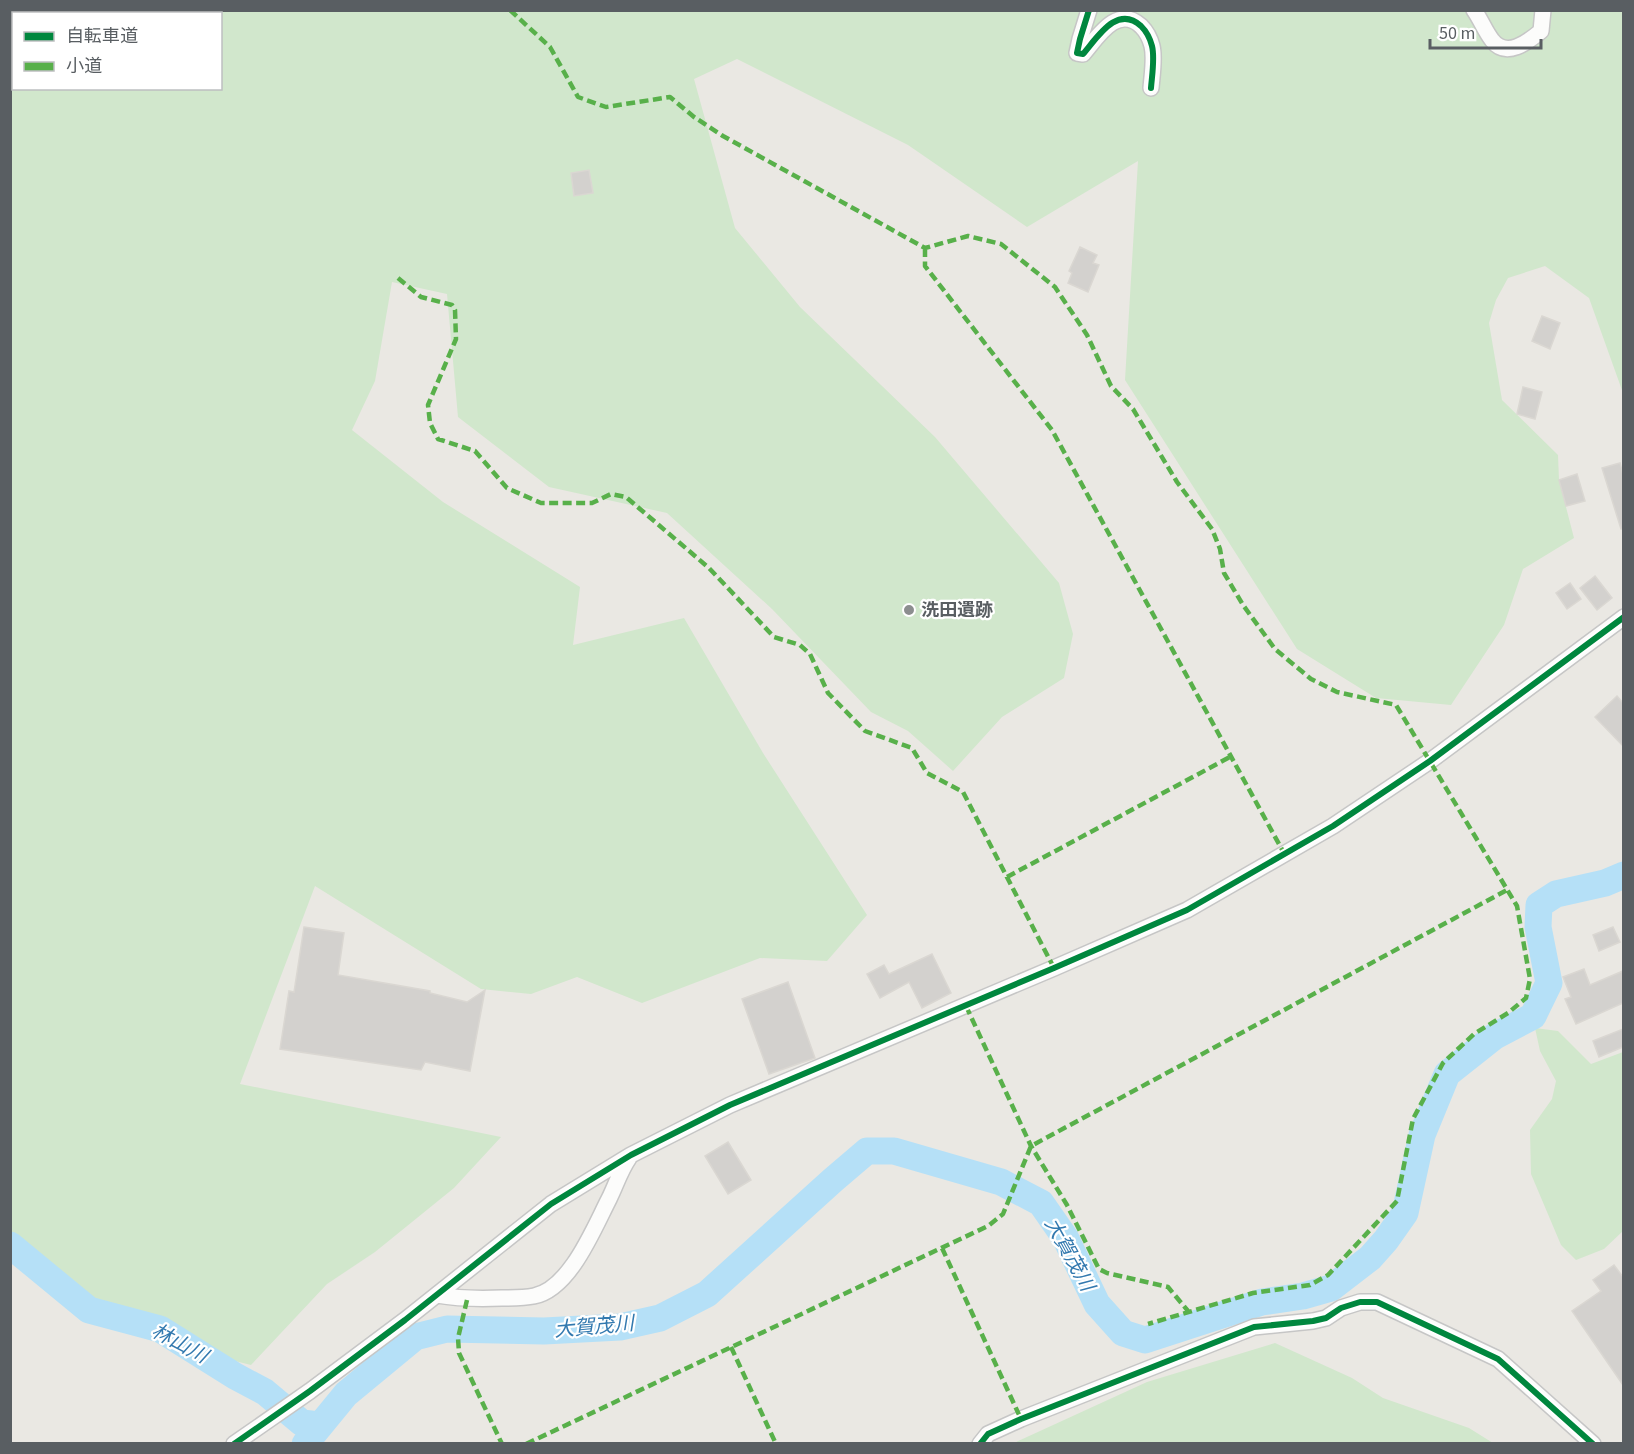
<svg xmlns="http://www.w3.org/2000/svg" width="1634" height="1454" font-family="'Source Sans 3','Noto Sans JP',sans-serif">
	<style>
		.green { fill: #d1e7cc; fill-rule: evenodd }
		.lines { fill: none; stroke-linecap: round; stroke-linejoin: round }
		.river { stroke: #b5e0f7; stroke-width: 27 }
		.building { fill: #d3d1ce; stroke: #dad7d2; stroke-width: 1.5 }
		.minor-casing { stroke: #c6c6c6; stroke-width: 18 }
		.minor { stroke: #fcfcfb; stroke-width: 15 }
		.quiet { stroke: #58b04a; stroke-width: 4.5; stroke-dasharray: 9 4.5; stroke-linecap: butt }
		.cycleway-casing { stroke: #fff; stroke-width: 10 }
		.cycleway { stroke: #00873e; stroke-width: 6 }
		.poi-dot { fill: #8c8e8f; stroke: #fff; stroke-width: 2 }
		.labels { text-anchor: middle; stroke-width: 4.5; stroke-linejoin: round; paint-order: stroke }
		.poi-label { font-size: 18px; font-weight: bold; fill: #595e62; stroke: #fff; text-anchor: start }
		.water-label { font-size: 20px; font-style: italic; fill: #3279af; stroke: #fff }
	</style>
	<rect width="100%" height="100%" fill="#eae8e3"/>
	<path class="green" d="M11,11h1612v382l-34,-95 -44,-32 -37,12 -12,22 -7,23 13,77 56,55 1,25 15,58 -51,31 -19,56 -53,80 -75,-7 -79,-49 -172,-269 13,-219 -111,66 -119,-82 -171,-86 -43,20 41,149 65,79 135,130 124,146 14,51 -9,44 -62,39 -49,54 -45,-40 -37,-19 -99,-103 -105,-96 -118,-26 -91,-70 -11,-123 -55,-12 -17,99 -23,49 91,72 137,85 -7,58 111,-27 79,135 104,162 -40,46 -67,-3 -118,45 -65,-26 -46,17 -50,-5 -166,-103 -75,198 261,53 -47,51 -79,64 -48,32 -76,81 -92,-23 -148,-79zM14,14h206v74h-206z
		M1535,1028l23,3 33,33 32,-12v179l-19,18 -28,11 -15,-15 -30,-71 -1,-44 22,-31 4,-18 -16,-30z
		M1275,1343l77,35 31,20 86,30 24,15h-479l133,-61z"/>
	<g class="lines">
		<path class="river" d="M10,1245l79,65 71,19 75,47 30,16 37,31 17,2
			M305,1444l41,-50 69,-57 32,-8 97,2 76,-4 40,-9 47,-24 126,-114 34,-29h27l107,31 40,21 25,36 31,65 26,29 22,7 117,-38 41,-6 28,-8 39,-30 16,-18 19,-27 17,-78 25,-61 48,-38 38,-20 16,-33 -11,-56 1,-22 17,-11 49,-11 19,-8"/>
	</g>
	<path class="building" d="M589,170l4,23 -19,3 -3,-23z
		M1080,247l17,8 -4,8 6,2 -11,27 -20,-9 4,-10 -3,-2z
		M1542,316l18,7 -10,26 -18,-8z
		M1523,387l19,5 -7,27 -18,-5z
		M1620,463l3,11v55h-2l-19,-61z
		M1577,474l8,27 -19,5 -7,-26z
		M1595,576l17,22 -15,12 -17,-22z
		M1570,583l11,16 -14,10 -11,-16z
		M1617,696l6,7v43l-28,-29z
		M304,927l40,6 -6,42 92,16v2l37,9 18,-12 -15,81 -45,-9 -4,8 -141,-21 9,-58 5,1z
		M1613,927l7,15 -21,9 -6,-16z
		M932,954l19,39 -29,15 -13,-26 -29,16 -13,-24 17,-9 5,9z
		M1584,969l6,16 33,-14v32l-47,21 -11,-25 6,-2 -8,-20z
		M788,982l27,76 -46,16 -27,-75z
		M1623,1029v18l-24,10 -6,-16z
		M728,1142l23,38 -23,14 -23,-38z
		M1614,1265l9,12v108l-51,-74 29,-20 -8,-11z"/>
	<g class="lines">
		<defs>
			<path id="minor" d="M1089,10l-9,29 -3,14 6,1c14,-16 34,-50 58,-28 5,5 9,12 11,20 3,12 0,29 -1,42
				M1474,10c7,10 11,21 18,30 14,19 36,2 49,-9l2,-21
				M437,1295c23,4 42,4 65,3 10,0 22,0 32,-2 36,-7 60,-68 75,-97 7,-14 11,-28 20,-41
				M234,1444l76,-53 95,-71 146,-116 80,-49 99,-50 324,-137 133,-58 146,-84 97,-65 194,-144
				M980,1444l8,-10 33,-15 233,-92 59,-6 13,-3 15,-10 19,-6h17l121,57 95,85"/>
		</defs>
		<use href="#minor" class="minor-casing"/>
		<use href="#minor" class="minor"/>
		<path class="quiet" d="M510,10l40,37 28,50 28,10 64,-10 24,20 29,19 202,112 43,-12 33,8 54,43 32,48 24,51 22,23 44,73 35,47 8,20 4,24 19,32 32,44 36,30 26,13 59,13 121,201 13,73 -4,19 -18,15 -34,21 -31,29 -30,56 -16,82 -69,74 -18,10 -57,8 -105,31
			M925,248v18l127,164 233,425
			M398,278l23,19 31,8 3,5 1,29 -28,66 2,18 8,16 37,12 32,37 34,15h51l19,-9 15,3 83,71 65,69 26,8 10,9 18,39 37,38 47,17 15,25 36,19 91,176
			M1007,877l223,-120
			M966,1006l65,140 36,59 32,64 8,4 61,14 20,24
			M942,1248l79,171
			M467,1300l-9,38 1,15 43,91
			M731,1347l45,97
			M526,1444l462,-218 15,-12 28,-68 478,-257"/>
		<defs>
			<path id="cycleway" d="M1089,10l-9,29 -3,14 6,1c14,-16 34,-50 58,-28 5,5 9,12 11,20 3,12 0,29 -1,42
				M234,1444l76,-53 95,-71 146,-116 80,-49 99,-50 324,-137 133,-58 146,-84 97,-65 194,-144
				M980,1444l8,-10 33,-15 233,-92 59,-6 13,-3 15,-10 19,-6h17l121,57 95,85"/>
		</defs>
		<use href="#cycleway" class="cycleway-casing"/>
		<use href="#cycleway" class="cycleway"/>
	</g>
	<circle class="poi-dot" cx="909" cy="610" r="6"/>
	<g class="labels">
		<g class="poi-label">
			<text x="921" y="616">洗田遺跡</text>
		</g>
		<g class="water-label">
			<text transform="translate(1070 1254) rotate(61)" y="7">大賀茂川</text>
			<text transform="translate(594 1326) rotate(-5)" y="7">大賀茂川</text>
			<text transform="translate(180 1343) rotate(28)" y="7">林山川</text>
		</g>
	</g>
	<rect width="1634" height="1454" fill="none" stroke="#595e62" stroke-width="24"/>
	<rect x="12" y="12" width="210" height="78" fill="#ffffff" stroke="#bdbfc0" stroke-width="1.5"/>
	<rect x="24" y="32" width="30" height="9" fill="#00873e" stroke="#bdbfc0" stroke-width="1.5"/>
	<text x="66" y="42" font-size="18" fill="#595e62">自転車道</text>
	<rect x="24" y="62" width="30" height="9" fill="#58b04a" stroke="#bdbfc0" stroke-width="1.5"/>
	<text x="66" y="72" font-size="18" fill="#595e62">小道</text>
	<path d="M1430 39v9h111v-9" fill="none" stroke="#595e62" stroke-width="3"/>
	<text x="1439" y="39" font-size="18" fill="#595e62" stroke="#ffffff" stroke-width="4.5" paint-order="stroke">50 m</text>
</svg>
